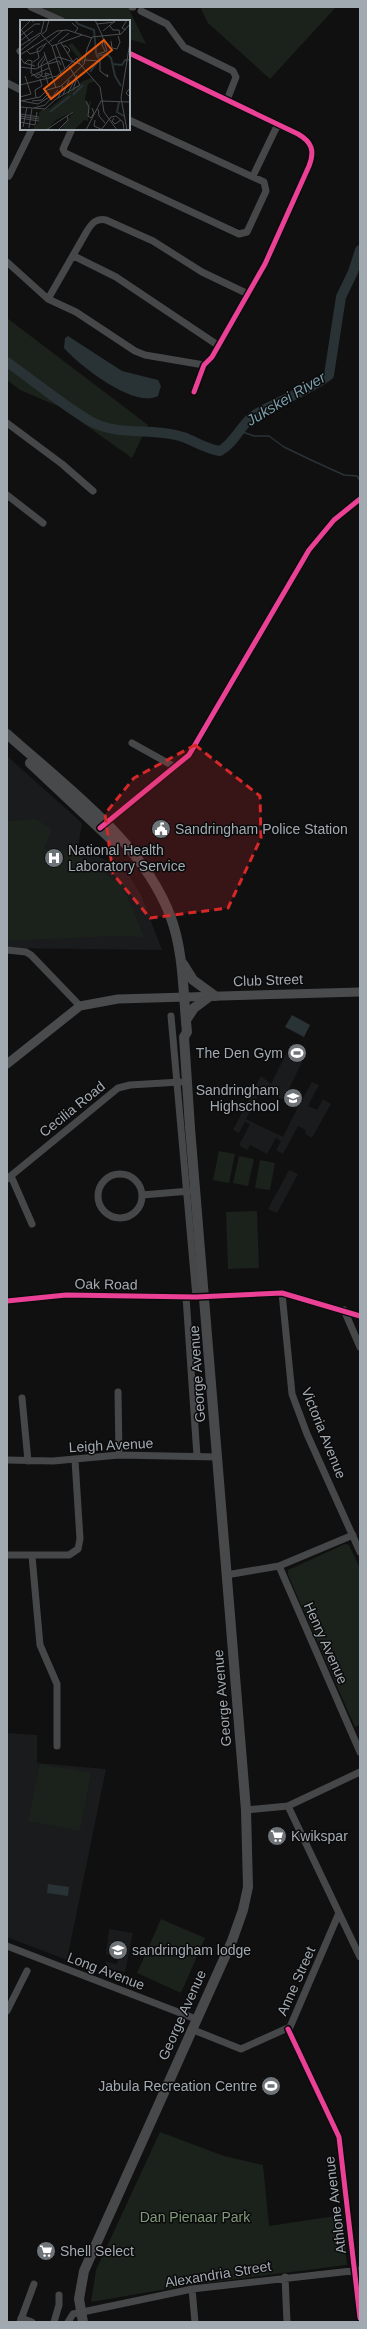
<svg xmlns="http://www.w3.org/2000/svg" width="367" height="2329" font-family="Arial,sans-serif">
	<style>
		.built { fill: #1a1b1c; fill-rule: evenodd }
		.green { fill: #1b211b }
		.water { fill: #293235 }
		.lines { fill: none; stroke-linecap: round; stroke-linejoin: round }
		.stream { stroke: #293235; stroke-width: 1.5 }
		.river { stroke: #293235; stroke-width: 10 }
		.street { stroke: #454749; stroke-width: 7 }
		.secondary { stroke: #494b4d; stroke-width: 9 }
		.primary { stroke: #48494b; stroke-width: 10 }
		.cycleway-casing { stroke: #0b0b0c; stroke-width: 8 }
		.cycleway { stroke: #ea4096; stroke-width: 5 }
		.marked { fill: #d62828; fill-opacity: 0.2; stroke: #d62828; stroke-width: 3; stroke-dasharray: 8 5; stroke-linejoin: round }
		.labels { text-anchor: middle; stroke-width: 3; stroke-linejoin: round; paint-order: stroke }
		.poi-label { font-size: 14px; fill: #a2aab1; stroke: #0b0b0c; text-anchor: start }
		.street-label { font-size: 14px; fill: #a2aab1; stroke: #0b0b0c }
		.park-label { font-size: 14px; fill: #809b7a; stroke: #0b0b0c }
		.water-label { font-size: 15px; font-style: italic; fill: #7b9fab; stroke: #0b0b0c }
		.inset-river { fill: none; stroke: #293235; stroke-width: 2 }
		.inset-road { fill: none; stroke: #4a4e51; stroke-width: 1 }
		.view { fill: #e8590c; fill-opacity: 0.15; stroke: #e8590c; stroke-width: 2 }
		.inset-edge { fill: none; stroke: #a2aab1; stroke-width: 2 }
	</style>
	<rect width="100%" height="100%" fill="#101011"/>
	<path class="built" d="M7,756l75,67 -4,25 46,20 17,27 21,55 -155,-2z
		M291,1044l16,8 -20,41 15,7 10,-18 7,3 -11,21 9,4 6,-11 8,5 -19,34 -7,-4 1,-4 -8,-4 -15,28 -7,-4 5,-9 -5,-3 -9,16 -17,-9 -3,5 -8,-5 11,-21 -5,-2 -6,11 -6,-3 28,-54 10,8zM263,1086l6,3 -1,3 16,8 2,-3 13,8 -16,32 -37,-18z
		M289,1170l9,4 -21,39 -9,-4z
		M7,1733l30,2v28l69,6 -39,191 -60,-23z
		M109,1929l24,4 -8,39 -20,-4 2,-10v4l10,2 2,-7 -13,-3z"/>
	<path class="green" d="M25,7h103l18,37 -17,-5v-18h-67l-33,-11z
		M200,7h136l-66,72 -62,-56z
		M7,318l141,107 -16,33 -72,-51 -40,-17 -13,-10z
		M37,819l15,11 -8,19 28,2 51,35 21,51 -28,-1 -109,5v-120z
		M219,1151l16,3 -6,29 -16,-3z
		M239,1156l15,3 -6,27 -15,-3z
		M260,1160l15,3 -5,27 -15,-2z
		M257,1211l2,57 -31,1 -2,-57z
		M345,1544l4,1 11,23v157l-5,2 -67,-152v-5z
		M40,1764l51,9 -11,58 -52,-10z
		M161,1919l44,19 -24,55 -44,-20z
		M160,2132l64,24 39,9 6,61 73,-11 5,50 -157,20 -99,17 5,-32z"/>
	<path class="water" d="M68,336l54,35 36,9 3,6 -3,10c-24,13 -79,-31 -94,-48l1,-10z
		M292,1015l18,10 -6,12 -19,-10z
		M48,1884l21,3 -1,9 -21,-3z"/>
	<g class="lines">
		<path class="stream" d="M240,431l14,5h15l15,11 27,13 33,15 13,1 3,5
			M360,608v13"/>
		<path class="river" d="M7,362c27,19 54,42 83,59 28,16 63,6 93,16 14,5 20,11 37,14 16,-9 21,-28 36,-37 24,-14 51,-22 73,-39l12,-78 12,-25 7,-22"/>
		<path class="street" d="M31,7l31,14
			M132,7h1
			M141,11l26,13 17,23 49,24 3,6 -9,23
			M20,51l1,1
			M129,53l169,81c14,8 17,17 11,32l-44,98 -53,93 -8,8 -10,27
			M7,83l14,7
			M72,129l-9,20 2,4 174,81 8,-2 19,-41 -2,-9 -135,-62
			M7,175l2,1 23,-47
			M253,176l25,-52
			M74,256l42,21 103,69
			M7,262l41,37 28,13 59,39 10,4 59,10
			M48,299l39,-68c5,-8 9,-13 19,-11l47,21 49,31 46,22
			M7,423l55,41 31,27
			M7,495l36,28
			M132,743l43,24
			M103,825l86,-70 120,-205 25,-30 26,-21
			M7,950l19,2 5,3 49,51
			M171,1016l25,281
			M98 1196a22 22 0 1 1 44 0a22 22 0 1 1-44 0Z
			M11,1176l21,48
			M7,1179l111,-91 12,-3 50,-3
			M142,1195l48,-4
			M282,1293l10,101 15,40 53,118
			M186,1297l11,159
			M7,1301l59,-6 130,2 86,-4 78,23
			M344,1310l16,37
			M118,1392l1,63
			M22,1398l6,63
			M7,1460l46,1 66,-6 98,2
			M7,1555h62l9,-6 2,-10 -5,-79
			M32,1556l8,89 17,39v62
			M279,1566l81,186
			M226,1575l53,-9 74,-31
			M288,1806l72,151
			M246,1810l42,-4 72,-34
			M7,1946l189,73
			M7,2011l20,-40
			M191,2029l50,20 49,-22 49,-114
			M288,2029l51,108 21,181
			M285,2277l2,45
			M192,2289l3,33
			M21,2318l11,4
			M20,2322l14,-38
			M54,2322l5,-17v-10
			M68,2322l5,-8 119,-25 168,-19"/>
		<path class="secondary" d="M7,1064l73,-58 38,-7 242,-7"/>
		<path class="primary" d="M7,734c58,52 137,109 164,184 13,35 12,77 16,114l-3,5 6,91 56,682 2,77 -5,23 -11,31 -148,330 -5,28 4,23
			M30,763l83,78
			M183,964l10,16 22,16
			M186,1020l8,-12 16,-12"/>
		<defs>
			<path id="cycleway" d="M129,53l169,81c14,8 17,17 11,32l-44,98 -53,93 -8,8 -10,27
				M100,828l89,-73 120,-205 25,-30 26,-21
				M7,1301l59,-6 130,2 86,-4 78,23
				M288,2029l51,108 21,181"/>
		</defs>
		<use href="#cycleway" class="cycleway-casing"/>
		<use href="#cycleway" class="cycleway"/>
	</g>
	<path class="marked" d="M195,745l65,51 1,42 -33,70 -78,10 -37,-44 -8,-60 29,-36z"/>
	<defs>
		<symbol id="civic-disc" viewBox="-11 -11 22 22"><circle r="9.5" fill="#6f7479" stroke="#0b0b0c"/><path d="M-.6-6.5H3V-4.5H.6V-3L4-1V1h2V6H-6V1h2V-1L-.6-3ZM-1.2 2.5V6h2.4V2.5Z" fill="#fff"/></symbol>
		<symbol id="hospital-disc" viewBox="-11 -11 22 22"><circle r="9.5" fill="#6f7479" stroke="#0b0b0c"/><path d="M-5-5h3v3.5h4V-5h3V5h-3V1.5h-4V5h-3Z" fill="#fff"/></symbol>
		<symbol id="stadium-disc" viewBox="-11 -11 22 22"><circle r="9.5" fill="#6f7479" stroke="#0b0b0c"/><path d="M0-5a6.5 5 0 1 0 0 10a6.5 5 0 1 0 0-10ZM-3.5-1.8h7v3.6h-7Z" fill="#fff"/></symbol>
		<symbol id="school-disc" viewBox="-11 -11 22 22"><circle r="9.5" fill="#6f7479" stroke="#0b0b0c"/><path d="M0-5L7-2L0 1L-7-2ZM-4 1L0 2.5L4 1V4Q0 6-4 4Z" fill="#fff"/></symbol>
		<symbol id="supermarket-disc" viewBox="-11 -11 22 22"><circle r="9.5" fill="#6f7479" stroke="#0b0b0c"/><path d="M-6-5.5h2.5l.6 2H6L4.5 2H-2.5L-4.4-4H-6ZM-1.5 3.2a1.3 1.3 0 1 0 .1 0ZM3 3.2a1.3 1.3 0 1 0 .1 0Z" fill="#fff"/></symbol>
	</defs>
	<g fill-rule="evenodd">
		<use href="#civic-disc" x="150" y="818" width="22" height="22"/>
		<use href="#hospital-disc" x="43" y="847" width="22" height="22"/>
		<use href="#stadium-disc" x="286" y="1042" width="22" height="22"/>
		<use href="#school-disc" x="282" y="1087" width="22" height="22"/>
		<use href="#supermarket-disc" x="266" y="1825" width="22" height="22"/>
		<use href="#school-disc" x="107" y="1939" width="22" height="22"/>
		<use href="#stadium-disc" x="260" y="2075" width="22" height="22"/>
		<use href="#supermarket-disc" x="35" y="2240" width="22" height="22"/>
	</g>
	<g class="labels">
		<g class="poi-label">
			<text x="175" y="834">Sandringham Police Station</text>
			<text x="68" y="855">National Health<tspan x="68" dy="16">Laboratory Service</tspan></text>
			<text x="283" y="1058" text-anchor="end">The Den Gym</text>
			<text x="279" y="1095" text-anchor="end">Sandringham<tspan x="279" dy="16">Highschool</tspan></text>
			<text x="291" y="1841">Kwikspar</text>
			<text x="132" y="1955">sandringham lodge</text>
			<text x="257" y="2091" text-anchor="end">Jabula Recreation Centre</text>
			<text x="60" y="2256">Shell Select</text>
		</g>
		<g class="street-label">
			<text transform="translate(268 980) rotate(-2)" y="5">Club Street</text>
			<text transform="translate(72 1109) rotate(-39)" y="5">Cecilia Road</text>
			<text transform="translate(106 1284) rotate(1)" y="5">Oak Road</text>
			<text transform="translate(197 1374) rotate(-94)" y="5">George Avenue</text>
			<text transform="translate(324 1433) rotate(68)" y="5">Victoria Avenue</text>
			<text transform="translate(111 1445) rotate(-3)" y="5">Leigh Avenue</text>
			<text transform="translate(326 1643) rotate(66)" y="5">Henry Avenue</text>
			<text transform="translate(222 1698) rotate(-95)" y="5">George Avenue</text>
			<text transform="translate(106 1971) rotate(21)" y="5">Long Avenue</text>
			<text transform="translate(296 1981) rotate(-66)" y="5">Anne Street</text>
			<text transform="translate(182 2015) rotate(-66)" y="5">George Avenue</text>
			<text transform="translate(335 2205) rotate(-97)" y="5">Athlone Avenue</text>
			<text transform="translate(218 2274) rotate(-9)" y="5">Alexandria Street</text>
		</g>
		<g class="park-label">
			<text x="195" y="2222">Dan Pienaar Park</text>
		</g>
		<g class="water-label">
			<text transform="translate(286 399) rotate(-31)" y="5">Jukskei River</text>
		</g>
	</g>
	<g transform="translate(20 20)">
		<rect width="110" height="110" fill="#101011"/>
		<path d="M52,23l12,15 -1,6 -15,-19zM72,58l3,3 -7,3 -3,15 4,5 1,-4 1,1 -2,11h3l-3,1 -1,8 -4,-1 -10,10h-14l14,-19 -18,9 -10,10h-15l8,-8v-9l3,-3 8,-2 33,-27z" fill="#1b211b"/>
		<path class="inset-river" d="M55,0l3,4 16,6 2,22 1,4 10,-2 4,4 4,18 6,10M93,44l9,1 3,-5h5M70,52l9,-12 -1,-4M53,75l10,-10M99,82l-2,10 7,4M30,92l20,-16"/>
		<path class="inset-road" d="M75,0l7,15M52,3l6,5 -3,4M77,4l18,-2M90,6l3,4h6l1,5M0,8l10,13M106,10l-4,-2 5,-8M0,11l11,-11 3,2M83,11l12,-10M21,13l3,-12M22,14l4,-3 3,-11M0,16l15,-12h5M84,19l-2,6 3,6M0,21l13,-10M91,21l1,7 5,1 3,-7 -2,-6M38,22l11,-9M28,23l14,-12M41,23l12,19M36,25l9,24M0,26l20,-13 12,13M32,26l30,-11M32,26l9,28M43,26h3l4,4 -2,3M11,28l26,-17 10,-1 25,8M0,31l20,-16M7,31l3,3 10,-3 5,-6M24,32l12,36M78,34l9,-3 -5,-16M0,35l14,-9M0,37l4,6 11,3M65,40l15,1v10l8,6 -1,-3M13,42l6,-4 -2,-9 10,-6M5,43l3,-3 4,1 -1,12 7,5 4,-3 -1,-10 5,-8M28,44l11,-3 2,4M0,47l16,2 22,-12 22,7 20,23 4,25 13,18M19,48l-1,-4 7,-9M11,56l18,-8M15,57l4,-3 4,3 8,-3M28,64l-3,-11 4,1M0,65l37,-9 20,-18 3,6M110,68l-4,5 4,4M53,70l4,-13M48,73l9,-18M43,75l6,-15M0,77l11,-3 -6,-18M16,78l-1,-8 7,-4 -2,-7M38,78l5,-12M0,81l20,-4 7,-7 14,-4 23,-22 3,-15 5,-12 29,-3 9,-10M2,81l16,3 13,-8M12,81l10,-1 7,-7M66,81l3,6 -1,9 3,2 3,-5 -2,-5M0,87l25,2 11,-10 24,-14 -11,-19M14,88l11,-3 13,-15M78,89l1,7 6,7M0,94l19,3M0,96l19,3M0,98l19,3M94,98l-2,3 3,3 6,-4M75,100l-1,6 9,4M0,102l15,3 2,-13M3,107l4,-20M9,108l3,-20M26,110l27,-18M38,110l10,-10 -1,-4M66,110l15,-29 29,1M81,110l10,-13 5,-1 7,6 1,8M107,110l-6,-32 9,-56"/>
		<path class="view" d="M84,20l8,10 -61,49 -7,-10z"/>
		<rect width="110" height="110" class="inset-edge"/>
	</g>
	<rect width="367" height="2329" fill="none" stroke="#a2aab1" stroke-width="16"/>
</svg>
